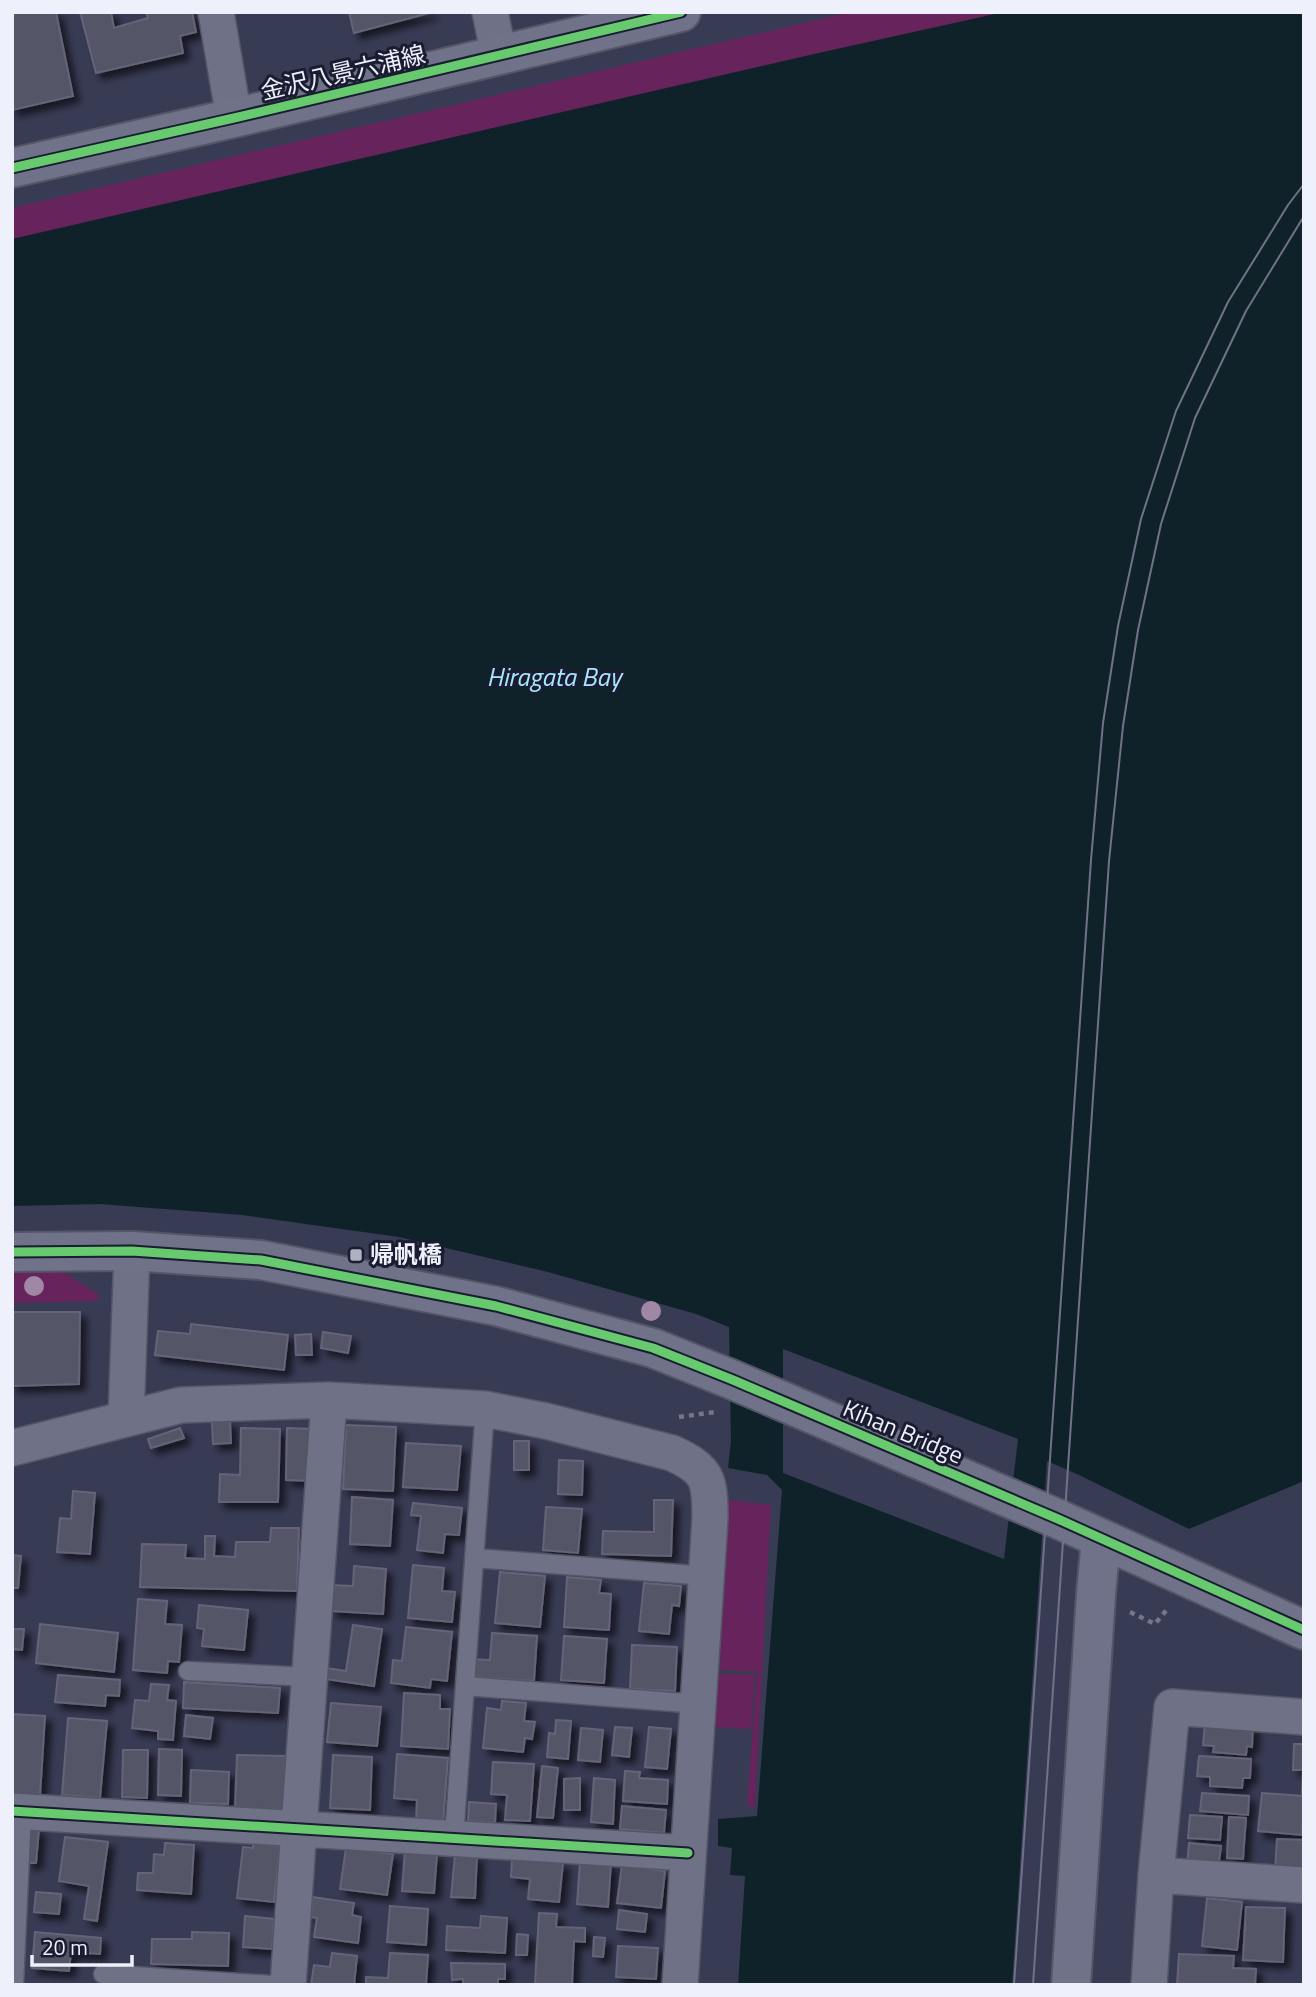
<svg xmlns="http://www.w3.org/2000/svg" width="1316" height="1997" viewBox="0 0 1316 1997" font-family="'Titillium Web','Noto Sans JP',sans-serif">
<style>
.green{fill:#66235c}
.water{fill:#0f222a}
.pier{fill:#383b54}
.building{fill:#555468;stroke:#656479;stroke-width:2;filter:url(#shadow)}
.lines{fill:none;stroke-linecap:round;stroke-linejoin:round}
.lane-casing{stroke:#545667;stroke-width:21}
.street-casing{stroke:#545667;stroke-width:38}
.secondary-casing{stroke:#545667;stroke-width:42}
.path{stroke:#747788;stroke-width:4.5;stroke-dasharray:5 5;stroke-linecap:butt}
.lane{stroke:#6f7286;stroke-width:18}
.street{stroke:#6f7286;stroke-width:35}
.secondary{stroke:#6f7288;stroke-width:38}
.tram{stroke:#707287;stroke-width:2}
.cycleway-casing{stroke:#1a1c31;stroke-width:13}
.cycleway{stroke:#67ca6e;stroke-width:9}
.tree{fill:#a087a5}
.poi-dot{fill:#aeb1c1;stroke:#1a1c31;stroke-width:2.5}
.labels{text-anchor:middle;stroke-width:6;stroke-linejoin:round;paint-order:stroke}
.street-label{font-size:24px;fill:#eef0fc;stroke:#1a1c31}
.poi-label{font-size:24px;font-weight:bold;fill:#eef0fc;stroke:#1a1c31;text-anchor:start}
.water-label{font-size:26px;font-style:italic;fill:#a6e8fa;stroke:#1a1c31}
</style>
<defs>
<filter id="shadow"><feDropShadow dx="6" dy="6" stdDeviation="3.5" flood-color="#0009"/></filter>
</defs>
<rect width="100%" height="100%" fill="#383b54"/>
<path class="green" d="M851,12H1034L12,249V208Z
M59,1269L98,1294V1301L12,1303V1271Z
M723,1499L771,1505L755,1807L747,1806L757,1672L720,1670Z
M719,1674L755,1675L751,1729L714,1727Z"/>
<path class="water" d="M1004,12H1304V1481L1189,1529L1079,1475L1047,1461L1012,1985H738L745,1876L730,1875L732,1848L718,1846V1819L757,1816L782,1490L767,1475L728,1468L731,1441L729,1327L696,1314L548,1272L399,1237L242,1215L100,1204L12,1206V239L814,54Z"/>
<path class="pier" d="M783,1349L1018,1439L1004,1559L783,1473Z"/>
<path class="building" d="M12,12H56L73,96L12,110Z
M80,12H111L114,28L148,18L146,12H192L196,32L180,36L183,53L96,73Z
M349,12H433L354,33Z
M12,1312H80L79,1384L12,1386Z
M191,1324L288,1335L284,1370L155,1355L158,1331L190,1334Z
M323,1332L351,1336L348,1353L321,1348Z
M311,1334L312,1355H296L295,1335Z
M230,1421L231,1443L213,1444L212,1422Z
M346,1425L396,1427L393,1491L343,1489Z
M180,1428L184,1438L151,1448L148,1439Z
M241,1428L280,1429L278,1502H219L220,1474L240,1475Z
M287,1428L314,1429L313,1481L286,1480Z
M514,1441H529V1470H514Z
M406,1443L461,1446L457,1490L403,1487Z
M559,1460L583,1461L582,1495L558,1494Z
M73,1491L95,1493L90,1554L57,1552L60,1518L71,1519Z
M352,1497L393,1500L390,1546L350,1544Z
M654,1500H673L671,1556L602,1554L603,1531L654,1532Z
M413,1503L462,1508L459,1535L445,1534L443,1553L417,1550L421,1516L411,1515Z
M546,1507L582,1509L578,1553L543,1550Z
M271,1528H299L297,1591L140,1587L142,1544L186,1545L185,1558L205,1559V1536H215L214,1556L235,1557L236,1542H270Z
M12,1555L21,1556L18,1588H12Z
M413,1565L444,1568L442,1591L455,1592L452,1622L408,1618Z
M354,1566L386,1569L383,1614L331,1611L332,1585L353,1586Z
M500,1572L545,1576L540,1627L495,1623Z
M567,1577L601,1580L599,1593L611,1594L609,1630L564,1627Z
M644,1583L681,1586L679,1606L672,1605L669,1634L639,1631Z
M138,1599L167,1601L165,1624L182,1625L179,1662L168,1661L167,1673L133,1670Z
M199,1605L248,1610L244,1650L202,1646L204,1629L197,1628Z
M40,1624L118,1633L114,1672L36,1663Z
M353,1625L382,1629L374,1686L325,1679L326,1668L346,1671Z
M406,1627L452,1632L447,1681L431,1679L430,1688L391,1683L393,1660L402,1661Z
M12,1629H24L22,1650L12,1649Z
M492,1633L537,1636L534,1681L470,1677L471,1659L490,1660Z
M564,1636L607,1639L604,1683L561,1680Z
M632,1645L677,1647L675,1691L630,1689Z
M58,1675L120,1680L119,1696L106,1695L105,1706L55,1702Z
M184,1682L280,1688L278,1713L183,1708Z
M151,1684L169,1685L167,1700L176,1701L173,1740L158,1739V1731L132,1728L135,1700L149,1701Z
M404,1693L440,1695V1709H450L448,1749L401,1746Z
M502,1701L526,1703L524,1721L535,1722L532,1739L525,1738L523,1752L483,1748L487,1708L501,1710Z
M331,1703L381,1707L377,1746L327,1742Z
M12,1714L45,1716L40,1796L12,1795Z
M186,1715L213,1718L210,1739L184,1736Z
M68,1718L107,1721L100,1798L62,1795Z
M556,1720L571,1721L568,1759L547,1757L549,1733L555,1734Z
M1205,1723L1253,1726L1252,1747L1247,1746L1246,1755L1213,1752L1214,1746L1203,1745Z
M615,1727L632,1728L629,1757L612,1755Z
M649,1727L671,1729L667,1769L645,1767Z
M581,1728L603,1730L600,1762L578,1760Z
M1294,1744H1304V1793H1302L1303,1770H1293Z
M159,1749L182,1750L181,1796L158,1795Z
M123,1750H148L147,1798L122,1797Z
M397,1754L448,1758L443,1824L416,1822L417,1800L394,1798Z
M237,1755L288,1756L287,1810L235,1809Z
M333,1755L372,1757L370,1810L330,1808Z
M1199,1756L1251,1759L1250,1778H1243L1242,1788L1210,1786V1777L1197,1776Z
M493,1762L534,1764L530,1821L505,1820L507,1795L491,1794Z
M542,1766L558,1768L553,1818L537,1817Z
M191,1770L229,1772L228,1804L190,1803Z
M625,1771L640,1772L639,1778L668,1780L667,1804L623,1801Z
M580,1778V1810H564V1779Z
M594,1778L615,1780L613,1824L591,1822Z
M1202,1793L1249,1796L1248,1815L1200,1811Z
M1262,1793L1304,1796L1302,1835L1258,1831Z
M469,1802L496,1804L495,1823L468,1821Z
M622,1806L666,1810L664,1833L620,1829Z
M1190,1815L1222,1817L1220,1840L1188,1838Z
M1229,1817L1246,1818L1243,1859L1227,1858Z
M29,1828L39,1829L36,1863H27Z
M65,1837L108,1842L97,1921L84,1919L89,1886L59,1881Z
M1277,1839L1304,1840V1873L1275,1871Z
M165,1843L194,1845L191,1894L137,1890L138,1873H153L154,1854L164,1855Z
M253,1843L280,1846L274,1902L237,1898L243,1847L253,1848Z
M1189,1843L1221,1846L1218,1870L1187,1866Z
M346,1848L393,1854L387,1895L340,1889Z
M405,1851L437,1854L434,1893L402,1891Z
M455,1855L477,1856L475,1898L451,1897Z
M512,1858L563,1863L559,1902L528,1899L530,1879L511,1877Z
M580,1861L611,1863L608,1907L577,1904Z
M622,1865L665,1871L661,1908L617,1903Z
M36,1892L61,1894L59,1914L34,1912Z
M313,1897L354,1903L352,1915L361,1917L358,1943L314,1937L317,1918L310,1917Z
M1207,1898L1242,1902L1237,1950L1202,1946Z
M390,1906L428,1909L426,1945L387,1942Z
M1246,1907L1285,1908L1283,1962L1243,1960Z
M619,1910L647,1914L645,1932L617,1929Z
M539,1913L557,1914L556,1927L585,1928V1942L574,1941L572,1985H535Z
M245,1916L274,1919L272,1949L243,1947Z
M481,1916L507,1918L505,1953L446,1950L447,1926L480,1928Z
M35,1932L101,1938L100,1954L71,1952L69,1971L32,1968Z
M192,1932L229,1933L228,1966L151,1964L152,1939H192Z
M517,1934L528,1935L527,1955H516Z
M594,1937L605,1938L603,1957L593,1956Z
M618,1946L658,1948L656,1979L616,1977Z
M332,1953L357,1956L354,1985H311L314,1965L330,1967Z
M390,1953L428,1955L426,1985H366V1977L388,1978Z
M1179,1954L1234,1956L1233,1968L1256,1969L1255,1985H1177Z
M451,1963L505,1964V1979H498V1985H463V1979L452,1980Z"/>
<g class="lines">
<defs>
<path id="lane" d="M474,1558L706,1576
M188,1671L310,1677
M465,1686L698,1704
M454,1837L485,1409
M103,1974L273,1985
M14,1985L22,1812"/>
<path id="street" d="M216,12L234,118
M490,12L499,55
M126,1418L132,1251
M12,1448L181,1405L329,1400L485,1409L546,1421L672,1453C709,1470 710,1480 710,1519L680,1985
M12,1811L688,1853
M1156,1875L1304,1885
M288,1985L329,1400
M1149,1985L1156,1875L1172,1707L1304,1717"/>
<path id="secondary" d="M12,168L234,118L681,12
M12,1252L132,1251L261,1260L496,1306L653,1348L733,1380L1058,1519L1304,1630
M1071,1985L1096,1594L1101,1539"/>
</defs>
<use href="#lane" class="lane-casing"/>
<use href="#street" class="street-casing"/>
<use href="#secondary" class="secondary-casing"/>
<path class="path" d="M679,1417L715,1412
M1130,1612L1155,1624L1169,1607"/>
<use href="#lane" class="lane"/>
<use href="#street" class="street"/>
<use href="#secondary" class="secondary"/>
<path class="tram" d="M1014,1985L1091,860L1103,723L1118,626L1141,519L1176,411L1228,302L1288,205L1304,184
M1033,1985L1109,861L1123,726L1138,630L1161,524L1195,418L1246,311L1304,216"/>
<defs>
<path id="cycleway" d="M12,168L234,118L681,12
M12,1252L132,1251L261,1260L496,1306L653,1348L733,1380L1058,1519L1304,1630
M12,1811L688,1853"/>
</defs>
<use href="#cycleway" class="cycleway-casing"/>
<use href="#cycleway" class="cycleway"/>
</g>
<g class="tree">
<circle cx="34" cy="1286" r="10"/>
<circle cx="651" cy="1311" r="10"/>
</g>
<rect class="poi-dot" x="349" y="1248" width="14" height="14" rx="3.5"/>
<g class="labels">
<g class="street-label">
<text transform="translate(343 73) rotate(-13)" y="8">金沢八景六浦線</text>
<text transform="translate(903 1432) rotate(23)" y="8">Kihan Bridge</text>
</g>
<g class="poi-label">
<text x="370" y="1263">帰帆橋</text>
</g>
<g class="water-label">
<text x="554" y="686">Hiragata Bay</text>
</g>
</g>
<rect width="1316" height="1997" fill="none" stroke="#eef0fc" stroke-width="28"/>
<path d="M32 1955v10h100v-10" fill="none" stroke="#eef0fc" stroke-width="3.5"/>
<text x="42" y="1955" font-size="21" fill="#eef0fc" stroke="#1a1c31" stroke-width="5" paint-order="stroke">20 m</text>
</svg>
